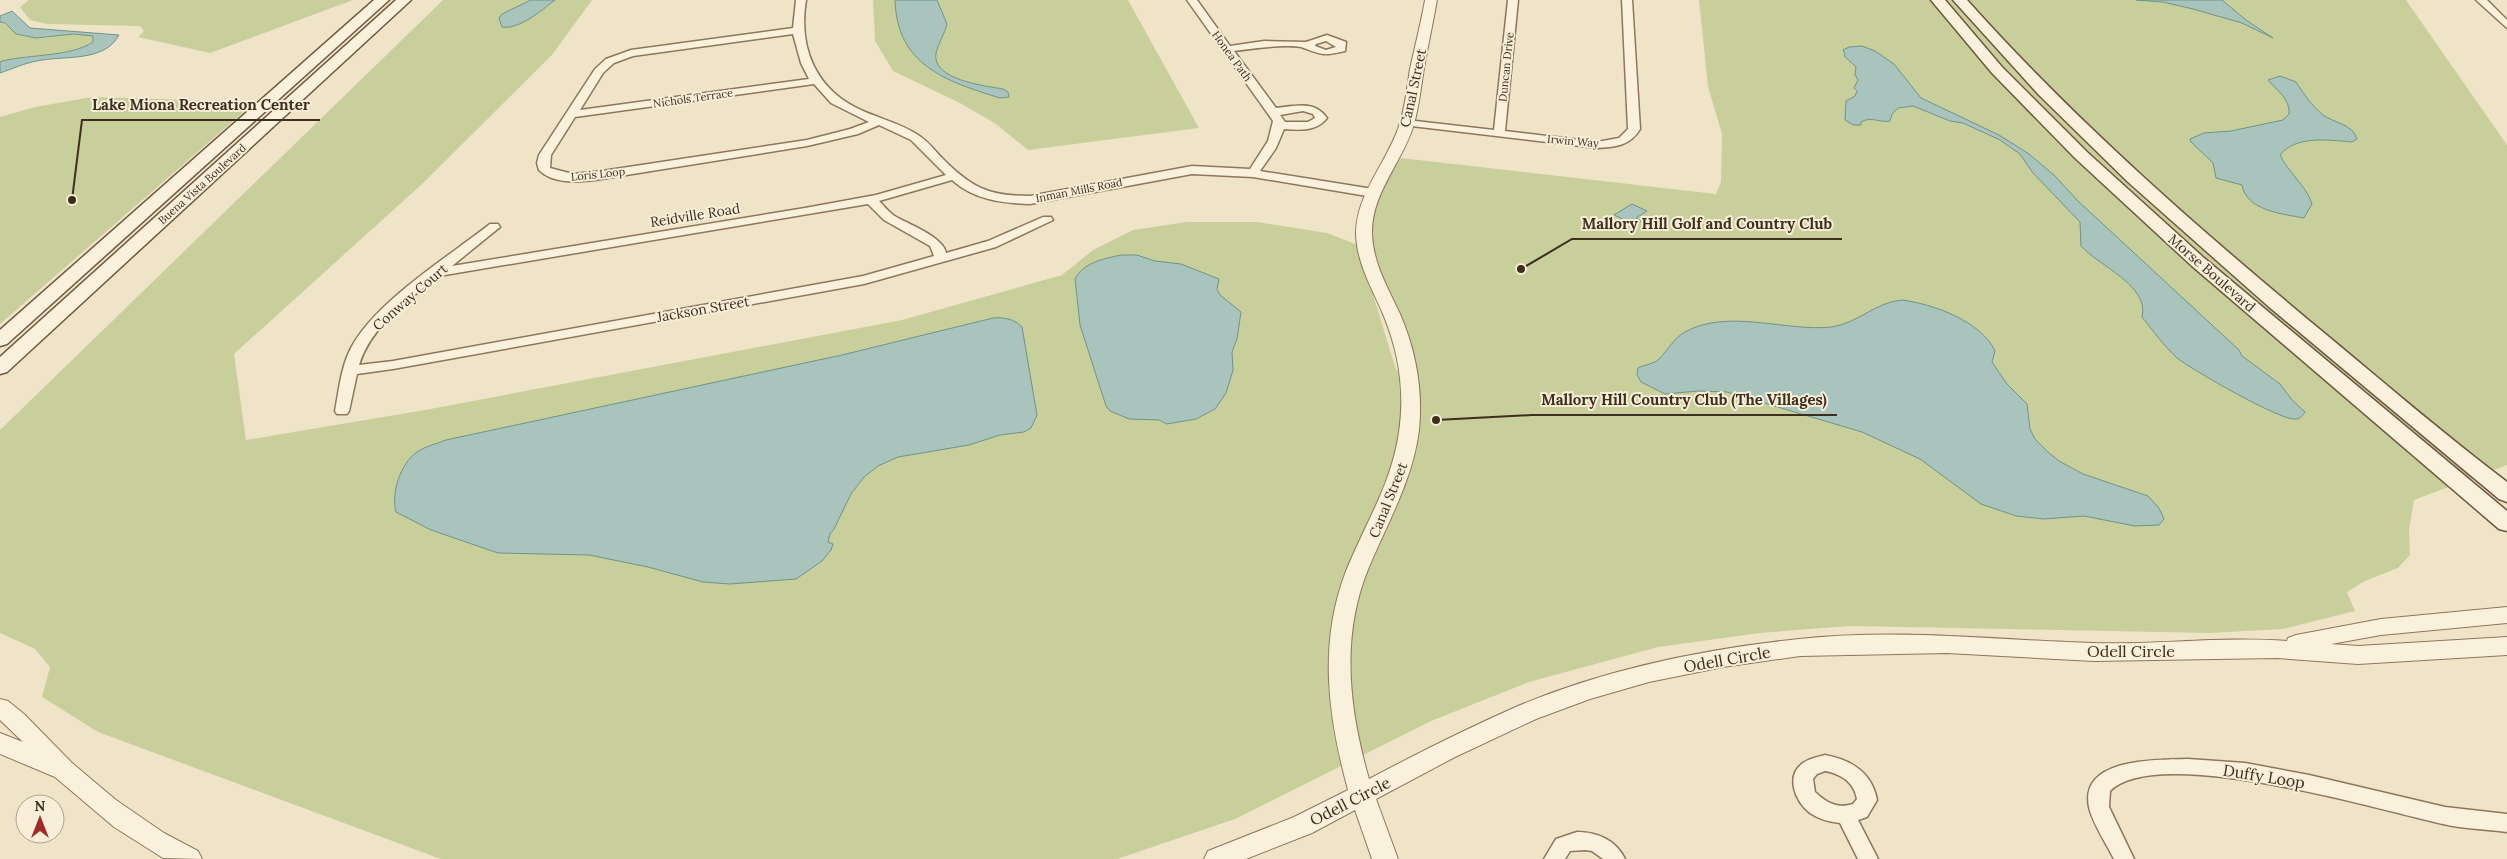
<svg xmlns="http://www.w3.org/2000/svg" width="2507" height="859" viewBox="0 0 2507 859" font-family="Lora,serif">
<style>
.green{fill:#c9cf9b}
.water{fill:#a9c4bc;stroke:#6f938a}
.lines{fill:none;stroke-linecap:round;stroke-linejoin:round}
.minor-casing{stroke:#8d765c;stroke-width:3}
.tertiary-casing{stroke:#8d765c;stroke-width:2}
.secondary-casing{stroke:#6f573f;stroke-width:3}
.minor{fill:#faf1dc;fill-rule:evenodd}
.tertiary{fill:#faf1dc;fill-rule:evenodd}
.secondary{fill:#faf1dc;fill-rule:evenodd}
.labels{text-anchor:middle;stroke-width:4;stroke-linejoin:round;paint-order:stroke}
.far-street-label{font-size:11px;fill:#3d2e20;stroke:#f7eed8}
.street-label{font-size:14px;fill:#3d2e20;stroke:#f7eed8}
.near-street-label{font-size:16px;fill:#3d2e20;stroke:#f7eed8}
.leader{fill:none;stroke:#3d2e20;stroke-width:2}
.callout-dot{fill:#3d2e20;stroke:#f7eed8;stroke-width:2}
.callout-label{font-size:15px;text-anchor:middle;font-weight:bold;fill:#3d2e20;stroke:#f7eed8;stroke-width:4;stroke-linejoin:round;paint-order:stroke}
</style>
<rect width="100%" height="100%" fill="#f0e4c8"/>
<path class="green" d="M29,0H353L210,53L138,37L144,31L140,26L47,24L30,20L20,7Z
M443,0H592L552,55L421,185L234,354L246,440L425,410L902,320L1062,275L1093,250L1133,230L1187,222H1257L1327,233L1358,245L1396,370L1416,374C1413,318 1363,273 1372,216C1375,196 1390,175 1401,158L1716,194L1721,182L1722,134L1708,87L1699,0H2406L2507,145V465L2414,500L2409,530L2410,555L2398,568L2365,581L2347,592L2355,611L2283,629L2210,633L1849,626L1760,633L1658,647L1529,682L1431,721L1235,819L1117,859H441L98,732L42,697L50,667L35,649L0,633V430Z
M873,0H1128L1199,128L1028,150L996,124L960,103L893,71L875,41Z
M0,22C7,24 10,29 15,33C20,36 29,37 34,37C54,40 73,30 93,36V42C65,59 30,52 0,62Z
M92,97L255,102L0,324V117L35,107Z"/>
<path class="water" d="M531,0H555C542,10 519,30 502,27L499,18L502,14Z
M895,0H937L947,24C945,34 938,43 936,53C931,80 986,86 1003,89L1008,92L1009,97L1000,98C945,81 897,65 895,0Z
M2136,0H2222L2246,20L2273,38L2242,23L2193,9L2163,2Z
M12,11L30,28L119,35C104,63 64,55 37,61C25,63 12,69 0,73V62L2,61C31,54 70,57 93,42V36L74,34L36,38L16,34L5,23L0,22V16Z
M1862,46L1875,51L1894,64L1921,98L1999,135L2029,154L2055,176L2078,201L2239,350L2242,356L2280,384L2292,400L2305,412C2303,415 2300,419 2296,419C2282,422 2191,369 2177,358C2164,346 2153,331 2142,317C2150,286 2099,266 2081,246L2080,222L2033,173L2020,154L2000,140L1963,123L1950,121L1913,106L1898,108L1892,114L1890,121C1880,123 1871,116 1861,122V125H1853L1845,120L1846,101L1855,96L1857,91L1854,88L1858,80L1855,75L1856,67L1844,56L1845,54L1843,50L1849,47Z
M2280,76L2296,82C2304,94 2311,105 2323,115C2334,123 2353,124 2357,139L2352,142C2329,140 2296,135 2280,155C2288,172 2308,188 2312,204L2304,218C2284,214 2246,211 2242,185L2216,178L2213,163L2191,142L2190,139L2204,133L2231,131L2283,120L2289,114C2290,98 2277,91 2268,80Z
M1632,204L1647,211L1636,218L1642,221L1635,225L1614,215Z
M1121,255H1137L1155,261L1181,264L1219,279L1217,289L1220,295L1241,312L1237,339L1232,352L1233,370L1226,393L1215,409L1196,419L1167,424L1159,420L1129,419L1110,411L1106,406L1080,325L1075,279C1084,262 1103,259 1121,255Z
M1902,300C1933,304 1981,321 1995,351L1992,362L2007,384L2027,404L2030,429L2035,439L2048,452L2059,461L2083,474L2148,496L2159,508L2164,519L2159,525L2135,526L2084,516L2044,519L2016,516L1981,504L1920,459L1862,432L1727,392L1698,391L1665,394L1641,382L1637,375L1638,368C1644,365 1654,364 1659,359C1668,350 1674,338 1685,332C1728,308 1786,332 1832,327C1858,323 1876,302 1902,300Z
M993,318C1005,317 1014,319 1022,327L1037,415L1031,428L1024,432L1000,435L969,445L898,457L878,466L864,477L851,494L834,529L830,534L828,542L833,544L831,550L822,561L796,579L730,584L703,582L648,567L589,555L498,553L431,530L396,512C391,493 400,464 417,452C426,446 436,444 446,440L842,355Z"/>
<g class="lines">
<defs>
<path id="minor" d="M796,0H806C798,48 816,91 863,111C881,119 902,124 918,135C928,141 935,151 943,159C972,188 989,196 1030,196L1192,166L1250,169L1268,141L1273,121L1187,0H1197L1230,46L1264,41L1306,42L1327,35L1346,42L1345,51C1324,56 1322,55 1304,48C1292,43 1248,49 1234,51L1276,108C1294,106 1315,100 1327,118C1316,132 1299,130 1284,129L1276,148L1260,171L1373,189L1379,193L1373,197L1253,177L1192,174L1030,204C1001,203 975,200 952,180L879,201C884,206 888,211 893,215C907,224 943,236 946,253L988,241L1043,217H1051L1053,220L996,247L864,284L393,369L357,374L349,411L347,414H337L335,411C339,390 341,367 351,348C375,302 448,257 490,224H498L500,227L452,266L805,208L876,195L946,175L911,140L879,125L858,134L807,146L595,180C578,182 552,184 539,170L537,163L539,155L595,69L606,59L631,50L793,28ZM793,34L801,63L809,79L580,110L603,73L614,63L633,56ZM1326,41L1336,47L1326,50L1315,46L1316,44ZM814,84L831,103L869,122L850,129L807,140L602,171L573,174L550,168L551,155L575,117ZM1303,111L1313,114L1315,118L1308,122H1285L1280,115ZM868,204L884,220L930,246L934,256L863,276L393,361L359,365C371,326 408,300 439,276Z
M1508,0H1518L1505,131L1597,142L1619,138L1628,129L1622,0H1632L1640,129C1630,146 1615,147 1597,148L1403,125V121L1407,120L1494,130Z
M2476,0H2487L2507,20V28Z
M1825,755C1851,760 1872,772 1877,800L1867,817L1858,820L1878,859H1858L1840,823C1829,822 1819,819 1810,813C1795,801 1785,776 1803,763C1808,759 1818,757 1825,755ZM1825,771C1841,774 1854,782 1857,799L1853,804C1837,809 1827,803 1815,792L1813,779L1817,774Z
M2188,759L2245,763L2309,775L2445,807L2507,814V832C2486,829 2464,829 2443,824C2379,810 2157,743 2110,791L2109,807L2134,859H2114C2107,845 2092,822 2089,807C2079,757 2158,760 2188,759Z
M1577,832C1597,832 1616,840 1625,859H1603L1592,851L1585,850L1570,851L1565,859H1544L1556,839Z"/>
<path id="tertiary" d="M1425,0H1437C1433,23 1428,45 1424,68C1421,87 1419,106 1414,124C1403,162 1371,193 1372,234C1373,263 1388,288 1400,314C1416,351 1423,390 1419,430C1413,479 1388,522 1369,567C1340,636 1349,709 1369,779C1418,753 1468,728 1518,706C1606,669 1704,649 1799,639C1896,628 1995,640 2092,643C2157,645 2222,636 2287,641L2288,638L2296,635L2381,619L2507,607V623L2381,635L2331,644L2358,646L2507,637V655L2358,664L2277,658L2094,661L1947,653L1800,656L1723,667L1649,682L1590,699L1536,719L1455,757L1376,799L1398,859H1372L1355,810L1312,833L1246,859H1204L1208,851L1294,817L1348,790C1328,716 1318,644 1346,571C1365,524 1392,483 1399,432C1405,392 1399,352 1383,314C1372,288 1356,262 1356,232C1357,193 1387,162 1399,126C1405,108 1407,88 1410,69C1415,46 1421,23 1425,0Z
M0,699L8,701L24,714L72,763L116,800L164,833L198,851L202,859L163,858L114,827L55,777L0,754V733L23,742L0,720Z"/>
<path id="secondary" d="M374,0H389L7,344L0,346V330Z
M396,0H411L7,372L0,374V357Z
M1931,0H1945L2002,67L2087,152L2204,258L2507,511V531L2499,529L2192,266L2075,158L1992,73Z
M1953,0H1967C2078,124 2201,231 2329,337C2388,386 2446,436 2507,482V502L2499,499L2268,306L2128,182L2039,95Z"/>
</defs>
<use href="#minor" class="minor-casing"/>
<use href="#tertiary" class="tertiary-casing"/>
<use href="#secondary" class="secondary-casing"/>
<use href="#minor" class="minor"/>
<use href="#tertiary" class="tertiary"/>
<use href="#secondary" class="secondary"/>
</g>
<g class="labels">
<g class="far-street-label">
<text transform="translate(1232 56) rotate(54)" y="4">Honea Path</text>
<text transform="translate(1506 67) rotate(-84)" y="4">Duncan Drive</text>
<text transform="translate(693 98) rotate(-8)" y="4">Nichols Terrace</text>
<text transform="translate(1573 141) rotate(5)" y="4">Irwin Way</text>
<text transform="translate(598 174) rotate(-6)" y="4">Loris Loop</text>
<text transform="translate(202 184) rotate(-42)" y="4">Buena Vista Boulevard</text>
<text transform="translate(1079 190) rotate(-11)" y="4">Inman Mills Road</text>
</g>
<g class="street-label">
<text transform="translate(1413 88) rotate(-78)" y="5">Canal Street</text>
<text transform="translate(695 215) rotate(-9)" y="5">Reidville Road</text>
<text transform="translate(2212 273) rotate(41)" y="5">Morse Boulevard</text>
<text transform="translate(410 297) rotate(-41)" y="5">Conway Court</text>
<text transform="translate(703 309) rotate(-10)" y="5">Jackson Street</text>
<text transform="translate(1388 500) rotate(-68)" y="5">Canal Street</text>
</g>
<g class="near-street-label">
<text x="2131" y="657">Odell Circle</text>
<text transform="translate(1727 659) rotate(-10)" y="6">Odell Circle</text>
<text transform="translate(2264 776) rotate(9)" y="6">Duffy Loop</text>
<text transform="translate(1350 801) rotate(-27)" y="6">Odell Circle</text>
</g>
</g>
<path class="leader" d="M72 200L82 120H320M1521 269L1572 239H1842M1436 420L1532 415H1837"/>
<g class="callout-dot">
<circle cx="72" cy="200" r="5"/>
<circle cx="1521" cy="269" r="5"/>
<circle cx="1436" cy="420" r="5"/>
</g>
<g class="callout-label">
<text x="201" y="110">Lake Miona Recreation Center</text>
<text x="1707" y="229">Mallory Hill Golf and Country Club</text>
<text x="1684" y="405">Mallory Hill Country Club (The Villages)</text>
</g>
<g transform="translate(40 819)"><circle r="24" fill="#f7eed8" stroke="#ada18e"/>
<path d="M0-4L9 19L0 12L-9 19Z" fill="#9e2a2b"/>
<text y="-8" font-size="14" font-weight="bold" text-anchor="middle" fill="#3d2e20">N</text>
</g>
</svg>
